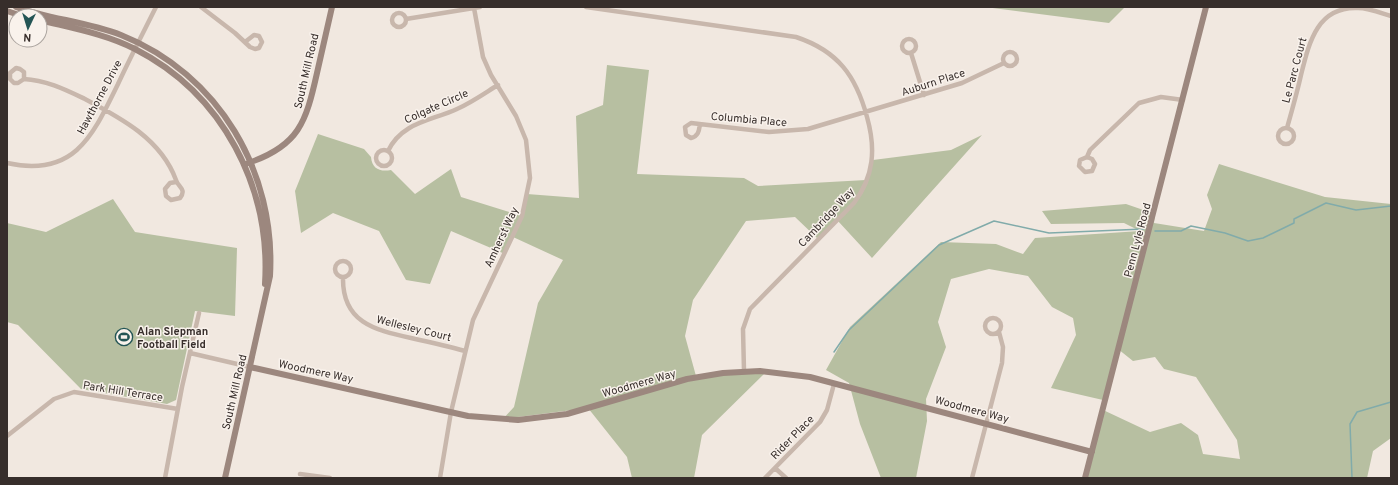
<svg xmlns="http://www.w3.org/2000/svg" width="1398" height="485" viewBox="0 0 1398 485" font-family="Overpass,sans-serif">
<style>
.green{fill:#b7bfa1}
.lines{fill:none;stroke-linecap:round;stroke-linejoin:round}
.stream{stroke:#81abaa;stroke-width:1.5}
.street{stroke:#c8b7ac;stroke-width:4.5}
.secondary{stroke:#9c877e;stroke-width:6}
.labels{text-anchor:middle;stroke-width:3;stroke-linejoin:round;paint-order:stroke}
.street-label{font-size:11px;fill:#372e2b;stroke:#f9f2ec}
.poi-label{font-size:11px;font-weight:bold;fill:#372e2b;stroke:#f9f2ec;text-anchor:start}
</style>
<rect width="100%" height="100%" fill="#f1e8e0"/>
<path class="green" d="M985,7H1125L1109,23Z
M607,65L649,70L637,174L744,178L758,186L866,180L873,160L951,150L982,135L872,258L838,221L817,238L795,217L746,221L693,300L685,336L696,376L766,372L702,435L694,478H632L627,457L588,408L503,419L514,407L538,303L563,260L513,237L505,254L451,231L430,284L406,280L379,231L333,213L301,233L295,191L318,134L364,149L371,157C372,169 380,172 391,170L415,194L451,169L461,197L522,216L527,194L579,198L576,116L603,105Z
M1219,164L1325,197L1391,204V438L1373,451L1367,478H1086L1101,409L1150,432L1181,423L1198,435L1203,454L1240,459L1237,440L1196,377L1164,369L1155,357L1133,361L1118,349L1103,400L1051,388L1076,335L1073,318L1052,307L1028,276L989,269L951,279L938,322L946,347L926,399L927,421L916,478H881L860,424L849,383L826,370L850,327L941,242L996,244L1023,254L1035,238L1140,231L1124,223L1051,224L1042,211L1126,204L1155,214L1154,223L1204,231L1212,209L1207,195Z
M113,199L135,232L237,248L235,316L195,311L176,400L167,404L81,389L18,325L7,322V223L46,232Z"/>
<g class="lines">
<path class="stream" d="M1155,231H1181L1191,226L1225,233L1248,241L1263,238L1294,223V219L1326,203L1356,210L1391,206
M834,352L849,330L939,245L994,221L1049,233L1144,229
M1352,478L1350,424L1357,412L1391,402"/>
<path class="street" d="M201,7L235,33L250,47L255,49L259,48L262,42L259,36L254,35L245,42
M586,7L796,37C838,51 856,76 867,117C876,149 874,176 854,203L750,309L743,329L744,371
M392 20a7 7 0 1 1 14 0a7 7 0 1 1-14 0Z
M406,19L480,7
M902 46a7 7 0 1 1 14 0a7 7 0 1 1-14 0Z
M1003 59a7 7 0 1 1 14 0a7 7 0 1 1-14 0Z
M911,53L924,95
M24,79V72L20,69L16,68L10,73V79L14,83H18L24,79C46,80 66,90 85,99C121,118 161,139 176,180C178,187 187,189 180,198L171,200L166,196L165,189L170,183L176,182
M700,124C699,130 699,136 691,138L686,135L685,127L691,123L769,132L808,129L962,83L1004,63
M1287,128C1292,110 1297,93 1301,75C1309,43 1317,6 1358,8C1369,8 1381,13 1391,16
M1278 136a8 8 0 1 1 16 0a8 8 0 1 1-16 0Z
M376 158a8 8 0 1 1 16 0a8 8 0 1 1-16 0Z
M388,151C402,122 431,121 457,109C471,103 485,93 498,85
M1087,157L1092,159L1095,164L1092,171L1085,172L1079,166L1080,160L1087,157L1090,150L1139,103L1161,97L1183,100
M7,163C75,178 93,135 118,84C130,58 143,33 156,7
M335 269a8 8 0 1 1 16 0a8 8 0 1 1-16 0Z
M343,277C342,322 374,330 411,338C429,342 447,346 465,351
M985 326a8 8 0 1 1 16 0a8 8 0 1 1-16 0Z
M190,353L250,367
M7,436L54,399L74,392L178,409
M775,468L786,478
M300,474L330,478
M165,478L182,387L199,313
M440,478L451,412L473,320L522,216L530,178L526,140L516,116L491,75L483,57L474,8
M765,478L820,422L827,410L834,384
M972,478L1002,363L1003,347L999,332"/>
<path class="secondary" d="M16,7C50,19 87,22 121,35C219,74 276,172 270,276L225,478
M7,11L22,16
M40,20C72,28 106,34 135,49C223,94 271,187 265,284
M248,163C299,146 306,122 317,73C322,51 327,29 332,7
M250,367L468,416L518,420L567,414L687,379L723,373L760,371L810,377L1092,452
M1085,478L1206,7"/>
</g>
<defs>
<symbol id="stadium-ring" viewBox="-11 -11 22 22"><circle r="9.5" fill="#f9f2ec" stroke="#245555" stroke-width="1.5"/><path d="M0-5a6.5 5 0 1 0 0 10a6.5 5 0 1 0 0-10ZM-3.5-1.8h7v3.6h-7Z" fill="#245555"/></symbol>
</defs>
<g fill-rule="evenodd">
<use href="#stadium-ring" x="114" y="327" width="20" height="20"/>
</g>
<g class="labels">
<g class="street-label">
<text transform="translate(1294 70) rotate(-75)" y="4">Le Parc Court</text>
<text transform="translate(306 71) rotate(-77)" y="4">South Mill Road</text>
<text transform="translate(933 82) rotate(-18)" y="4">Auburn Place</text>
<text transform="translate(99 97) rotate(-62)" y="4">Hawthorne Drive</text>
<text transform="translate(436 106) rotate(-24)" y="4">Colgate Circle</text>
<text transform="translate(749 119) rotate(5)" y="4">Columbia Place</text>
<text transform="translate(826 217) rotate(-47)" y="4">Cambridge Way</text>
<text transform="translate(501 237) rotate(-65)" y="4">Amherst Way</text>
<text transform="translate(1137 240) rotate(-75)" y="4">Penn Lyle Road</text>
<text transform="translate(414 328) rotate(14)" y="4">Wellesley Court</text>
<text transform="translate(316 371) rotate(12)" y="4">Woodmere Way</text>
<text transform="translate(639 383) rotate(-16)" y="4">Woodmere Way</text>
<text transform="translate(123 391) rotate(9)" y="4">Park Hill Terrace</text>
<text transform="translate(234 392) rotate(-77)" y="4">South Mill Road</text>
<text transform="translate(972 409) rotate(15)" y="4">Woodmere Way</text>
<text transform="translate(792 437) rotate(-46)" y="4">Rider Place</text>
</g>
<g class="poi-label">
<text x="137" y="335">Alan Slepman<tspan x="137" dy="13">Football Field</tspan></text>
</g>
</g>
<rect width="1398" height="485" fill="none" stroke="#372e2b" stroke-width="16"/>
<g transform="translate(28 28) rotate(184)"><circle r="19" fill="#f9f2ec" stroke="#aba49f"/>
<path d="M0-3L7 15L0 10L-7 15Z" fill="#245555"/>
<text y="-6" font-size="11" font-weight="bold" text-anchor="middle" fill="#372e2b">N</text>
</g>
</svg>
